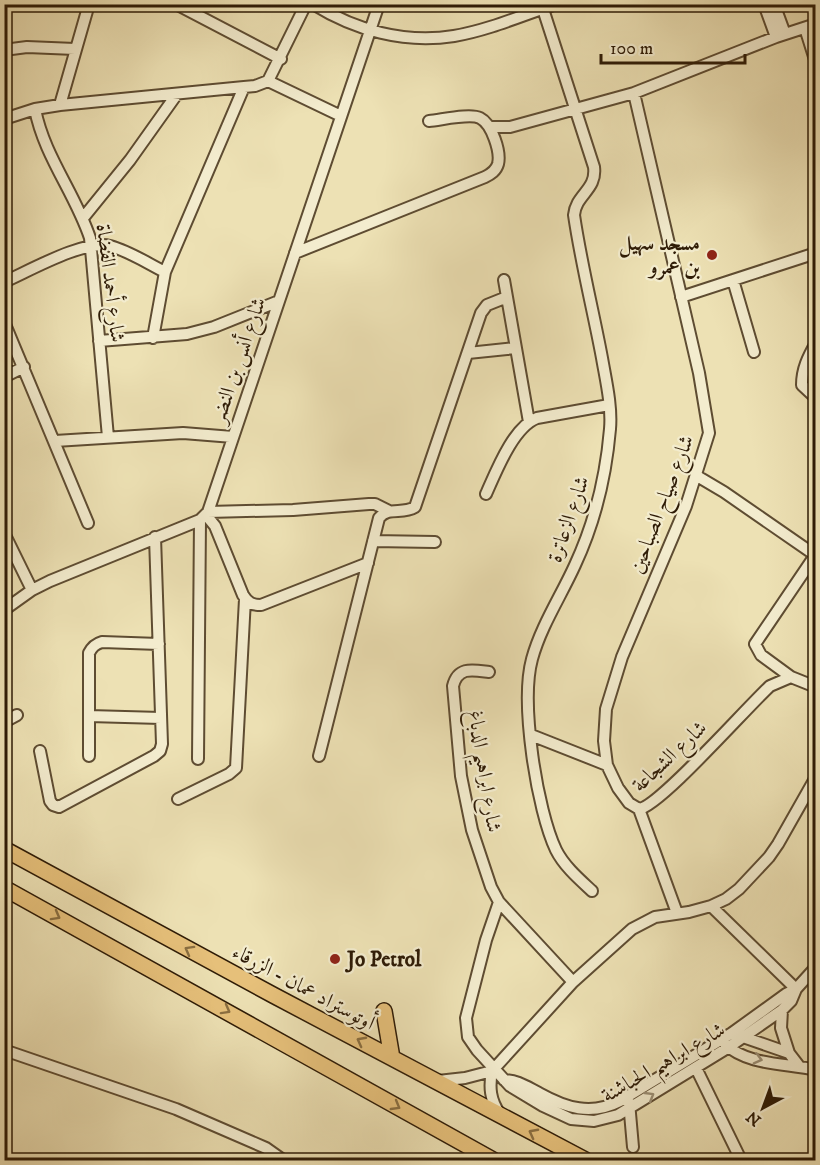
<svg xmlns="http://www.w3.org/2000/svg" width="820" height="1165" viewBox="0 0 820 1165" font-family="'IM FELL DW Pica',Amiri,serif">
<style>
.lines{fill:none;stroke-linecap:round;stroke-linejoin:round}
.minor-casing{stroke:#5e4c32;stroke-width:14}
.highway-casing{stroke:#2e1b06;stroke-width:18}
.minor{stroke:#f3ecce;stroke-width:10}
.highway{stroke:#e6c07a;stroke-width:15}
.oneway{stroke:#8a6e40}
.oneway2{stroke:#9a8e74}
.poi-dot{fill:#8f2418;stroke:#f3ecce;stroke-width:2}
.labels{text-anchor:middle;stroke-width:4.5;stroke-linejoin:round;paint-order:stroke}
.poi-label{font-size:21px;font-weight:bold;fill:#2e1b06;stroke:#f3ecce;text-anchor:end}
.street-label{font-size:21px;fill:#2e1b06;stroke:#f3ecce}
</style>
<rect width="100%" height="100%" fill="#ede1b4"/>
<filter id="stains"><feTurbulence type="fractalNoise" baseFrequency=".00333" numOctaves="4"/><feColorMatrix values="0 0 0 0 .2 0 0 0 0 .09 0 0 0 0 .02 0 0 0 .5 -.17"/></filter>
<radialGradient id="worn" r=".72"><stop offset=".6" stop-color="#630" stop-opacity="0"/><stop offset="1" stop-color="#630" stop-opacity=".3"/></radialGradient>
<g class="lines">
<defs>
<path id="minor" d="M176,4L281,59
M313,4C355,30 404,44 454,36C489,30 523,15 556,4
M764,4L776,37
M774,4L785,34
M543,9L594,167C597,190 576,194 574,215C581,263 593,310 602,358C606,381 612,406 610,429C606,476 595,522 575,565C561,596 541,626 532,659C520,703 537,810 556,850C564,866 579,879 592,891
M805,28L816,63
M4,50L27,47L75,49
M268,81L306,4
M634,93L699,373L709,433L686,506L622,657L606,709L604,741L607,765L618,788L629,803L639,809
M60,105L89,4
M35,109C44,156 75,193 90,238L108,437
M4,119L35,109L60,105L244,87L255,86L268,81L341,116
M490,127H510L634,93L776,37L816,24
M83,218L130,160L177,94
M295,253L485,177C491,174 496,171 498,164C501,152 492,124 480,118C470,113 441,120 429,121
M504,280L529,422
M733,280L754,352
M4,282C29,271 85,239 110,246C129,251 147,263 165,272
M681,297L816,253
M4,322L88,523
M153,338L165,272L244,87
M99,341L187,334L214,327L279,301
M816,343C808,357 802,369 802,385L816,398
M468,353L516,348
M4,377L24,367
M55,441L183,433L233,437
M697,476L724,492L815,555
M486,494C496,472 513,427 537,418L609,405
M208,512L293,510L369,504H375L389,511
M206,515L215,526L243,595C248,603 252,605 261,605L368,563
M4,533L32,590
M373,541L435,542
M4,610L32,590L50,581L200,520L208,512L379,4
M489,672C473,670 458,666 453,686L461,776L472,830L491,887L499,902L573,982
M791,677L761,655L755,644L816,554
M89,716L161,718
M4,722L17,715
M531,735L607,765
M40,751L50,801L53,805L59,807L154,756L160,751L162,744L155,537
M89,756V653C92,647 95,644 102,642L159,644
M319,756L379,518C389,506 402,515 415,507L481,313L487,305L507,297
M198,759L200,520
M178,799L229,774L236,768L245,599
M639,809C659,807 747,707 770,686L791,677L816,687
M639,809L677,913
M499,902L486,940L466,1018L468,1037L477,1050L510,1086L543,1106L571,1119L594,1121L618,1115L729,1047L782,1010L791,1001L796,989L816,967
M711,906L796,989
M782,1010L781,1028L789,1053
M740,1036L789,1053L799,1066
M725,1044C748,1066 787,1063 816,1070
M4,1050L176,1109L266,1148L283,1160
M696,1068L741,1160
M504,1080C517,1080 527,1087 539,1093C566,1108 591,1116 620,1101L732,1033L786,994L796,989
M438,1081L465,1078L492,1071
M629,1102L633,1147
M500,1114C490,1100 489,1087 492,1071L573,982L632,929L655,917L689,912L711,906L726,899L739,889L769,857L778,844L816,777"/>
<path id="highway" d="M4,849L273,995L585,1160
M4,888L493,1160
M384,1011L392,1058"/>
</defs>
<use href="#minor" class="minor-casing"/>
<use href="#highway" class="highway-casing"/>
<use href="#minor" class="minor"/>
<use href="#highway" class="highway"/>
</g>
<defs><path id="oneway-chevron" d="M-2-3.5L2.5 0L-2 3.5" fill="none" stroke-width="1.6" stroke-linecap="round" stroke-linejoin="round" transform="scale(1.5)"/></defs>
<g class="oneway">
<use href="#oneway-chevron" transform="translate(56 916) rotate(29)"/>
<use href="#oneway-chevron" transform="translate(189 950) rotate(-151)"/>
<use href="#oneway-chevron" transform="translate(226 1010) rotate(29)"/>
<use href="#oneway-chevron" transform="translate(361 1041) rotate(-152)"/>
<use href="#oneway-chevron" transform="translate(396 1106) rotate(30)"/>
<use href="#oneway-chevron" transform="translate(533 1133) rotate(-152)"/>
</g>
<g class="oneway2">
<use href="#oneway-chevron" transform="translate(758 1059) rotate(15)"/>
<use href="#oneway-chevron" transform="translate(650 1096) rotate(-31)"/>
</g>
<g class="poi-dot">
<circle cx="712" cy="255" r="6"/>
<circle cx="335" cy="959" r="6"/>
</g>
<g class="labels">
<g class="poi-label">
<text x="700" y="250">مسجد سهيل<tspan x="700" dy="24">بن عمرو</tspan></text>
<text x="347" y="966" text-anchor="start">Jo Petrol</text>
</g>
<g class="street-label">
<text transform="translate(111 283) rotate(83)" y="7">شارع أحمد القضاة</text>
<text transform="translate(238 360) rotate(-71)" y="7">شارع أنس بن النضر</text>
<text transform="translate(661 504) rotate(-69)" y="7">شارع صياح الصباحين</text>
<text transform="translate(568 519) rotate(-71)" y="7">شارع الزعاترة</text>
<text transform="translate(669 756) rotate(-43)" y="7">شارع الشجاعة</text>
<text transform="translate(485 771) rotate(81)" y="7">شارع ابراهيم الدباغ</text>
<text transform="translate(304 987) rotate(28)" y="7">أوتوستراد عمان - الزرقاء</text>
<text transform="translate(663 1062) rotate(-30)" y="7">شارع ابراهيم الحباشنة</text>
</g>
</g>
<rect width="820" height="1165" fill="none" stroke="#ede1b4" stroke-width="24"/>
<rect x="6" y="6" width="808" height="1153" fill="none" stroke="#2e1b06" stroke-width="3"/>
<rect x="12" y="12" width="796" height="1141" fill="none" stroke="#2e1b06" stroke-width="1.5"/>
<g transform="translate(763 1108) rotate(221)" stroke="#f3ecce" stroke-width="4.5" paint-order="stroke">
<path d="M0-4.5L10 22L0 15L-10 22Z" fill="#2e1b06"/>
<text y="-9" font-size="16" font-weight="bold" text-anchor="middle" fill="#2e1b06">N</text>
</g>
<path d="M601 54v9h144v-9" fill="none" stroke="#2e1b06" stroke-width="3"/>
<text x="610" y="54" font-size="18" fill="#2e1b06" stroke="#f3ecce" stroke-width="4.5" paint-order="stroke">100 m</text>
<rect width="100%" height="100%" filter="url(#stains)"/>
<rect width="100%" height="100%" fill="url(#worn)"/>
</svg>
